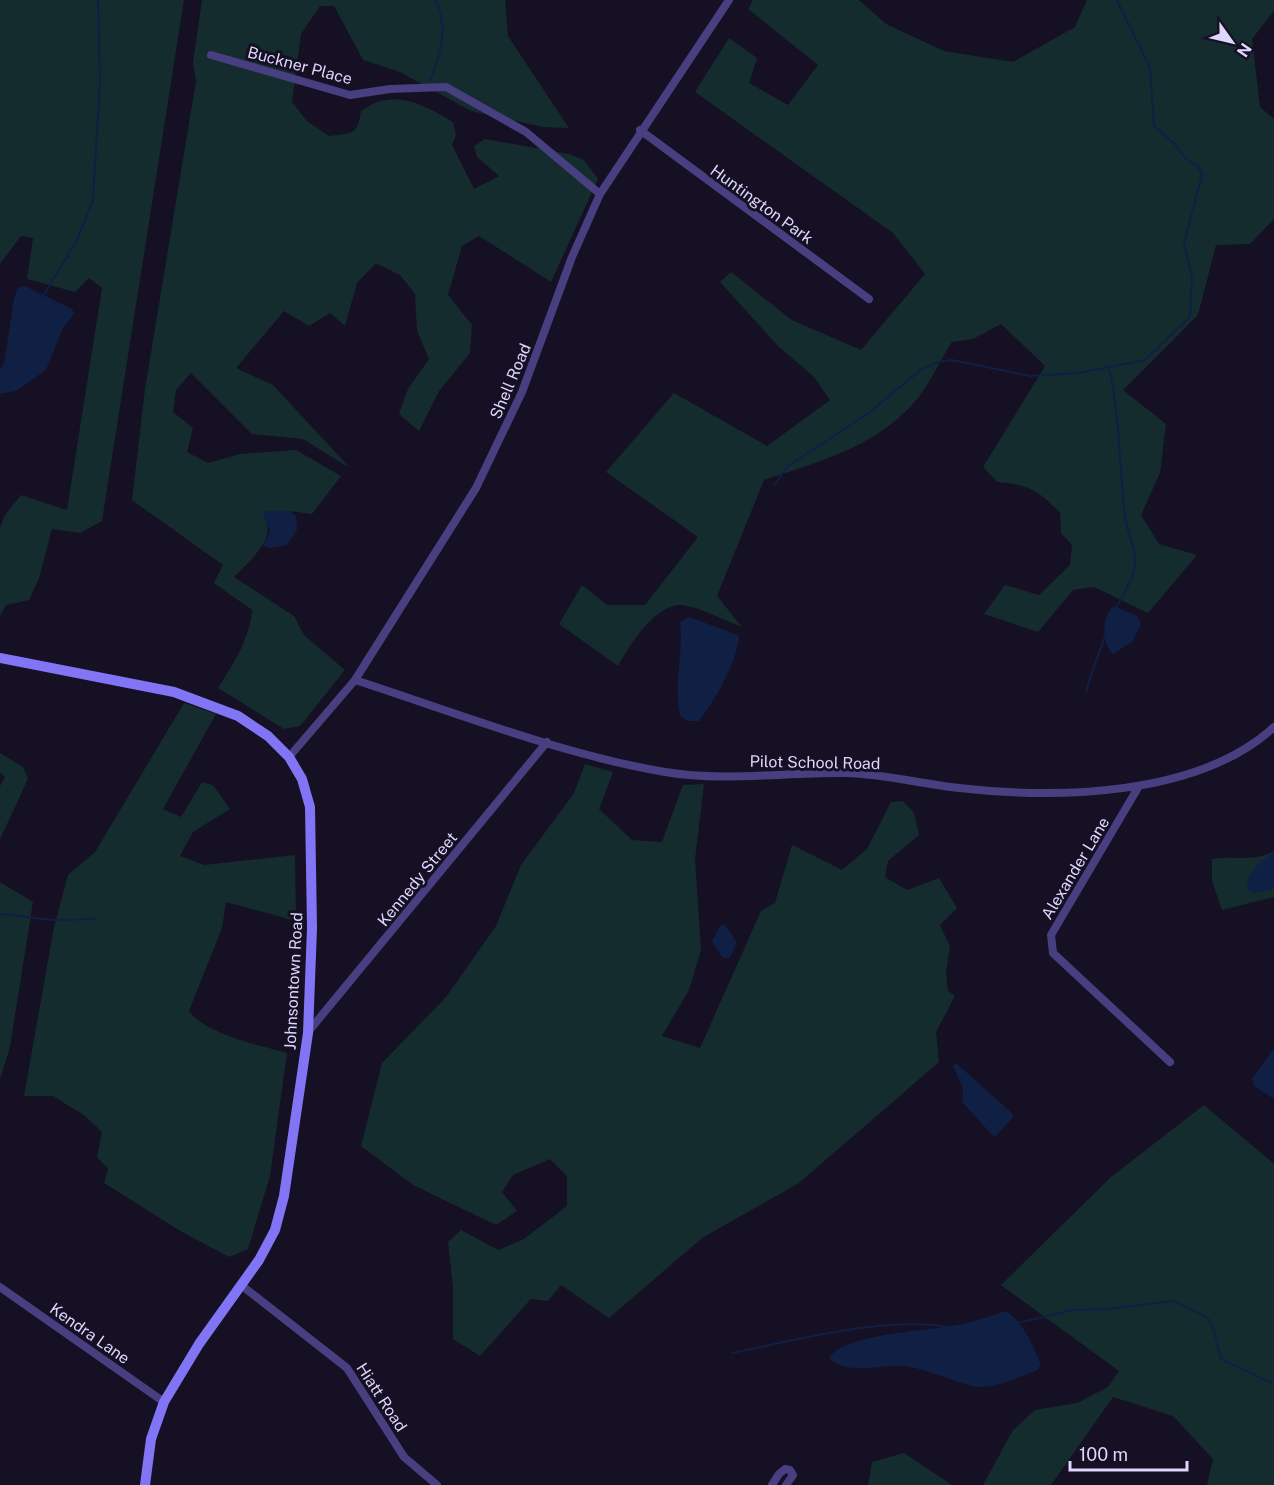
<svg xmlns="http://www.w3.org/2000/svg" width="1274" height="1485" viewBox="0 0 1274 1485" font-family="'Public Sans',sans-serif">
<style>
.green{fill:#142c2e}
.water{fill:#101f44}
.lines{fill:none;stroke-linecap:round;stroke-linejoin:round}
.stream{stroke:#101f44;stroke-width:2}
.street{stroke:#473f80;stroke-width:8}
.secondary{stroke:#8275f5;stroke-width:10}
.labels{text-anchor:middle;stroke-width:6;stroke-linejoin:round;paint-order:stroke}
.street-label{font-size:16px;fill:#ded6fc;stroke:#151024}
</style>
<rect width="100%" height="100%" fill="#151024"/>
<path class="green" d="M0,0H184L102,521L80,533L52,529L39,578L29,600L6,605L0,616V527L5,515L21,495L67,510L102,288L89,278L75,292L27,279L33,238L21,236L0,264Z
M202,0H505L508,36L569,128L543,127L471,111L400,72L363,60L334,6H320L301,34L292,102L307,121L329,136C353,133 357,136 361,111C393,87 423,104 453,122L456,135L452,145L474,189L499,176L477,157L474,146L485,139L569,154L584,160L598,179L551,282L479,236L462,246L448,295L472,325L470,353L439,391L419,431L399,414L408,389L429,359L417,331L415,294L400,275L376,263L357,283L345,326L330,313L309,326L284,311L236,368L273,385L350,468L303,439L252,434L191,373L176,390L173,412L193,428L187,452L208,463L240,454L296,450L341,476L312,514L290,511L264,515C278,539 250,560 234,577L294,616L304,635L345,670L300,726L284,729L218,688C233,664 250,639 252,610L214,583L223,565L132,500L145,389L196,81L193,62Z
M753,0H859L886,24L944,51L1013,62L1075,27L1087,0H1274V11L1252,39L1260,107L1274,119V219L1250,244L1216,245L1198,315L1123,390L1166,424L1160,473L1141,515L1159,544L1197,555L1148,613L1094,587L1073,590L1038,632L984,614L1005,585L1039,595L1070,565L1072,545L1061,533L1060,513C1040,491 1027,484 997,482L983,467L1045,366L1001,324L973,339L952,342C939,362 928,388 912,405C874,447 816,463 764,480L717,596L742,627C726,621 697,606 681,605C655,604 629,646 618,666L559,624L582,585L607,605H645L698,537L606,472L674,393L767,446L830,400L814,377L779,347L720,282L731,272L792,320L861,350L925,274L893,233L695,92L729,38L757,58L749,83L788,105L818,65L748,9Z
M184,703L216,714L163,809L181,817L202,782L213,785L230,809L193,832L180,856L204,865L295,855L296,921L226,902L222,928L189,1011C206,1034 258,1045 287,1053L270,1176L248,1249L229,1257L182,1232L104,1183L108,1169L97,1157L102,1132L85,1116L53,1096H24L54,927L68,875L95,852Z
M0,753L23,767L28,779L0,839V786L5,777L0,773Z
M585,764L613,772L599,809L632,840L662,842L683,785L704,784L695,859L701,950L689,990L662,1036L700,1048L761,911L775,903L792,845L842,870L867,849L891,802L903,801L914,813L919,835L888,861L885,877L907,890L939,878L957,908L940,925L950,946L946,973L948,991L955,996L936,1032L939,1062L799,1183L702,1238L609,1318L561,1285L548,1301L531,1299L480,1356L453,1339V1287L448,1242L461,1230L498,1250L524,1239L567,1206V1176L550,1159L513,1175L502,1192L517,1211L496,1225L413,1185L361,1146L382,1063L446,997L496,926L521,865L574,793Z
M1274,851V897L1222,910L1212,881V859C1236,855 1253,863 1274,851Z
M0,882L33,902L10,1047L0,1079Z
M1204,1105L1274,1164V1485H1207L1213,1459L1173,1416L1113,1397L1051,1485H983L1013,1430L1035,1410L1077,1403L1108,1387L1119,1371L1001,1285L1111,1177Z
M904,1453L952,1485H868L872,1462Z"/>
<path class="water" d="M25,286L72,309L74,313L62,330L46,370L16,391L0,394V369L4,364L14,298L18,288Z
M266,511H290L296,516L297,530L287,545L271,548L263,546L270,531L263,515Z
M1114,606L1137,616L1141,624L1132,642L1113,654C1101,644 1102,614 1114,606Z
M689,617L738,635L739,639C733,669 717,697 699,721H687L680,715C673,684 684,653 680,622Z
M1274,852V889L1253,893L1248,890C1244,873 1261,861 1274,852Z
M725,925L737,943L729,959L722,957L712,941L720,926Z
M1274,1048V1099L1254,1086L1252,1079Z
M956,1063L1012,1113L1013,1117L996,1136H993L962,1102L963,1088L953,1066Z
M1006,1311C1025,1324 1032,1344 1041,1365L1038,1370C1021,1376 1000,1387 981,1387C962,1386 928,1369 905,1366C883,1364 846,1376 829,1358C845,1333 929,1331 957,1325C974,1322 990,1316 1006,1311Z"/>
<g class="lines">
<path class="stream" d="M430,80C441,56 449,24 435,0
M42,298L77,240L93,200L100,81L98,0
M1109,367C1120,416 1119,467 1125,518C1128,536 1139,552 1134,571C1131,583 1122,597 1116,608
M775,484L788,466L867,414L922,369L938,362L952,360L1030,376L1078,373L1145,360L1190,317L1192,277L1184,243L1202,175L1198,166L1186,159L1175,144L1154,126L1150,68L1117,0
M1086,693C1090,673 1099,656 1105,636
M0,914L52,920L94,919
M1018,1323L1073,1310L1110,1309L1174,1301L1207,1317L1213,1327L1221,1359L1274,1384
M732,1353C797,1340 883,1316 948,1327"/>
<path class="street" d="M211,55L350,95L390,89L446,87L526,132L600,194
M640,130L869,299
M355,680C454,712 563,755 665,772C724,782 787,772 846,773C885,774 921,784 959,788C1056,799 1198,797 1274,727
M289,757L355,680L476,488L522,392L572,257L600,194L729,0
M1139,786L1051,935L1053,953L1170,1062
M308,1032L547,742
M241,1285L347,1368L404,1457L437,1485
M0,1287L164,1402
M772,1485L779,1474L785,1469L790,1470L793,1475L786,1485"/>
<path class="secondary" d="M0,658L174,692L238,716L268,736L289,757L302,779L310,807L312,928L308,1033L284,1196L275,1230L259,1260L199,1344L164,1402L151,1439L145,1485"/>
</g>
<g class="labels">
<g class="street-label">
<text transform="translate(300 65) rotate(15)" y="6">Buckner Place</text>
<text transform="translate(762 204) rotate(36)" y="6">Huntington Park</text>
<text transform="translate(510 381) rotate(-67)" y="6">Shell Road</text>
<text transform="translate(815 762) rotate(1)" y="6">Pilot School Road</text>
<text transform="translate(1075 868) rotate(-59)" y="6">Alexander Lane</text>
<text transform="translate(417 879) rotate(-51)" y="6">Kennedy Street</text>
<text transform="translate(293 981) rotate(-87)" y="6">Johnsontown Road</text>
<text transform="translate(90 1333) rotate(35)" y="6">Kendra Lane</text>
<text transform="translate(382 1397) rotate(57)" y="6">Hiatt Road</text>
</g>
</g>
<g transform="translate(1232 42) rotate(124)" stroke="#151024" stroke-width="4.5" paint-order="stroke">
<path d="M0-4.5L10 22L0 15L-10 22Z" fill="#ded6fc"/>
<text y="-9" font-size="16" font-weight="bold" text-anchor="middle" fill="#ded6fc">N</text>
</g>
<path d="M1070 1461v9h117v-9" fill="none" stroke="#ded6fc" stroke-width="3"/>
<text x="1079" y="1461" font-size="18" fill="#ded6fc" stroke="#151024" stroke-width="4.5" paint-order="stroke">100 m</text>
</svg>
